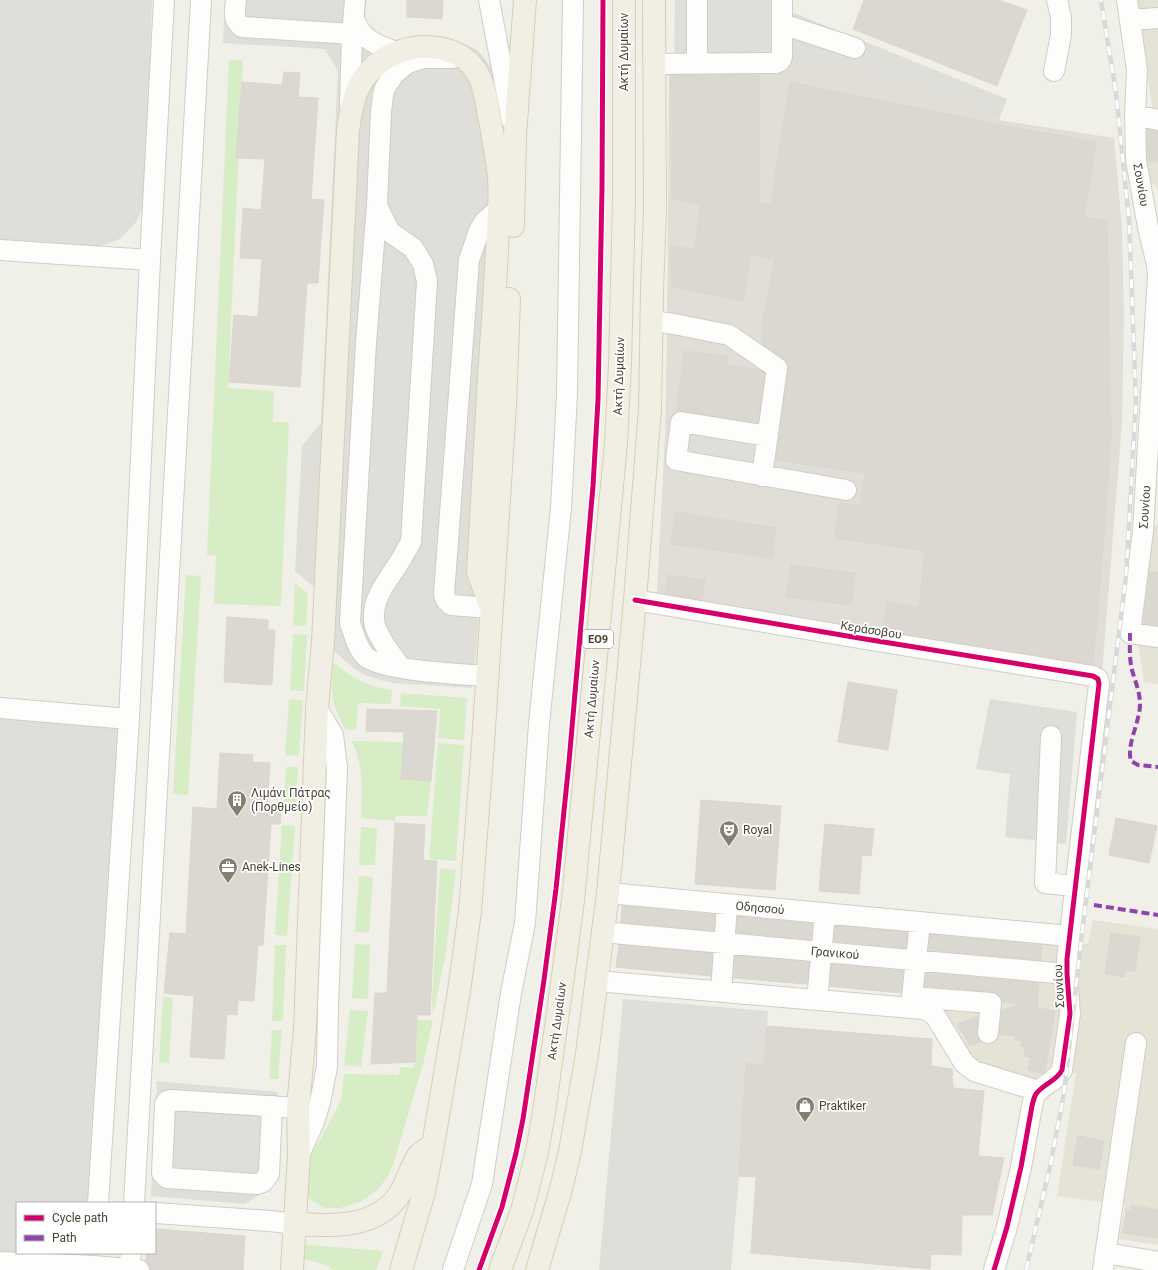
<svg xmlns="http://www.w3.org/2000/svg" width="1158" height="1270" viewBox="0 0 1158 1270" font-family="Roboto,sans-serif">
<style>
.residential{fill:#e5e3d5}
.industrial{fill:#e0ded6}
.green{fill:#d7edc6}
.parking{fill:#dfded8}
.building{fill:#dad8d1;stroke:#d9d7ce}
.lines{fill:none;stroke-linecap:round;stroke-linejoin:round}
.minor-casing{stroke:#cecdc6;stroke-width:22}
.major-casing{stroke:#d4d0b4;stroke-width:24}
.minor{stroke:#fdfdfc;stroke-width:20}
.major{stroke:#f1efe3;stroke-width:22}
.rail-casing{stroke:#d9d9d8;stroke-width:4.5}
.rail{stroke:#fff;stroke-width:3;stroke-dasharray:9;stroke-linecap:butt}
.quiet{stroke:#8e44ad;stroke-width:4;stroke-dasharray:8 4;stroke-linecap:butt}
.cycleway-casing{stroke:#fff;stroke-width:8}
.cycleway{stroke:#d6006c;stroke-width:5}
.labels{text-anchor:middle;stroke-width:3.5;stroke-linejoin:round;paint-order:stroke}
.shield{fill:#fff;stroke:#7e7b71;stroke-width:1}
.shield-label{font-size:11px;font-weight:bold;fill:#474334}
.street-label{font-size:12px;fill:#474334;stroke:#fff}
.poi-label{font-size:12px;fill:#474334;stroke:#fff;text-anchor:start}
</style>
<rect width="100%" height="100%" fill="#f0efe8"/>
<path class="residential" d="M1136,0H1158V189L1143,175L1140,122L1155,125Z
M1158,524V684L1144,682L1138,641L1152,528Z
M623,902L1088,944L1093,920L1158,929V1245L1119,1239L1125,1205L1057,1196L1076,1073L1059,1071L1031,1084L976,1064L932,996L616,967Z"/>
<path class="industrial" d="M809,64L916,88L999,120L1114,138L1122,229L1124,317L1122,422L1102,673L657,594L665,435L667,337L669,69Z"/>
<path class="green" d="M229,60H243L228,388L274,391L273,422H289L281,606L214,604L216,556L207,555Z
M186,575L201,576L188,795L173,794Z
M295,583L308,594L306,626L293,625Z
M293,634L307,635L304,691L290,690Z
M333,664H336C352,679 370,687 392,690L391,704L358,703L356,730L345,729C331,704 331,692 333,664Z
M401,693L467,698L464,740L438,738L440,709L400,706Z
M289,699L303,700L299,756L285,755Z
M352,741L404,742L402,779L431,781L427,816H396L395,821L361,818C362,789 364,768 352,741Z
M438,743L464,745L456,861L429,859Z
M286,767H298L296,811H288L289,804H283Z
M282,825L295,826L287,936L275,935Z
M361,827L377,828L375,865H359Z
M440,868L456,870L446,951L433,1016L432,998Z
M359,876L373,877L369,933L355,932Z
M355,944L370,945L368,999L352,998Z
M275,945H286L283,1021H272Z
M163,997L173,998L169,1063L159,1062Z
M350,1010L368,1011L361,1067L344,1065Z
M417,1020H433L423,1064L393,1165L387,1178L377,1190L360,1202L340,1208H324L311,1200L307,1193V1161L322,1136L338,1107L342,1096L344,1074L399,1075L400,1067L413,1068L415,1062Z
M272,1030H282L278,1079H269Z
M297,1244L383,1251L376,1270H334L324,1264L297,1257Z"/>
<path class="parking" d="M0,0H152L145,190L142,210L136,222L127,232L118,240L97,247L0,242Z
M225,0H366L365,23L387,43L424,37L439,36L448,38L465,44L477,50L482,55L510,93L477,644L472,688L393,683L367,676L356,670L335,652L319,634L325,596L295,571L302,446L321,423L338,71L325,49L223,43Z
M675,0H788L789,11L1007,99L999,120L916,88L809,64L674,69Z
M676,416L774,432L769,462L853,475L848,502L667,472Z
M990,699L1077,712L1066,844L1005,837L1010,774L976,769Z
M0,708L129,719L98,1203H17V1253H95L94,1266L0,1262Z
M623,999L768,1011L764,1065L746,1064L739,1176L731,1270H599Z
M157,1081L278,1092L274,1172L263,1192L245,1204L151,1196Z"/>
<path class="building" d="M407,0H443L442,19L407,17Z
M864,0H998L1027,10L997,86L853,29Z
M284,72L300,73L298,97L318,98L311,199L324,200L318,283H307L300,387L229,382L234,315L258,317L262,259L240,258L243,208L261,210L265,159L236,158L242,82L282,85Z
M670,75H759V203L771,204L790,82L1006,126L1096,142L1084,217L1107,221L1111,435L1105,521L1093,664L883,630L887,602L919,607L925,551L835,538L839,503L860,506L865,473L776,460L788,369L787,363L784,359L762,344L763,321L775,259L750,255L743,301L672,287L670,246L695,249L700,204L672,199V112Z
M1147,129L1158,131V162L1148,160Z
M684,351L727,356V365L760,370L765,373L758,423L683,411H677Z
M675,512L776,528L772,558L671,544Z
M791,565L855,573L851,605L787,597Z
M1150,572H1158V625L1143,623Z
M668,575L705,580L702,600L665,593Z
M227,617L268,620V630H275L272,685L224,682Z
M848,682L897,690L888,750L838,742Z
M367,709L437,711L431,781L401,779L404,732L366,731Z
M220,753L253,755L252,762L270,763L267,810H281L280,824H271L263,945H258L254,1001L238,1000L237,1015L227,1014L224,1059L190,1057L194,996L164,993L170,933L186,934L193,807L217,809Z
M701,800L781,806L775,890L695,884Z
M1116,818L1157,826L1149,863L1109,855Z
M395,823L425,825L423,860L437,861L430,1015H417L415,1062L371,1064L375,993H387Z
M825,824L874,829L871,856L862,855L859,894L819,891Z
M622,906L715,915L714,931L621,922Z
M738,917L812,924L811,939L737,933Z
M835,926L907,932L906,948L834,941Z
M1111,933L1140,937L1135,971L1125,970L1124,977L1105,974Z
M930,935L1042,945L1041,960L929,950Z
M619,945L712,953L711,976L616,967Z
M735,956L809,962L807,984L734,978Z
M832,964L903,971L901,993L830,986Z
M926,973L1039,983L1037,1008L1055,1011L1045,1072L1043,1073L1028,1070L1030,1057L1024,1056L1026,1047H1021L1022,1041L1015,1040L1016,1036L999,1034L1002,1010L1022,1004L1002,1002L1001,998L998,994L992,992L925,986Z
M978,1017L977,1032L978,1038L981,1042L970,1045L957,1024Z
M767,1026L932,1039L931,1066L952,1069L953,1088L984,1091L978,1156L1004,1158L992,1215H962L961,1255L931,1254L930,1269L751,1253L756,1177L739,1176L746,1063L764,1065Z
M1078,1136L1104,1141L1099,1169L1073,1165Z
M1132,1205L1158,1210V1238L1123,1233L1127,1210L1131,1211Z
M155,1229L245,1236L243,1270H150L149,1265L146,1261L147,1253H155Z"/>
<g class="lines">
<defs>
<path id="minor" d="M236,0C235,11 232,20 242,27L352,34
M489,0L512,121
M1127,0L1137,70L1135,115L1136,160L1148,227L1157,265L1158,275L1143,531L1130,633L1158,637
M354,18C360,39 378,46 397,52
M1130,20L1158,18
M782,24L855,48
M453,58H424L408,63L394,74L385,88L383,95L381,112L377,205L366,343L350,623C354,634 357,648 365,656C380,671 463,674 487,676
M655,64L776,63L780,61L782,57V0
M697,64V0
M1054,71L1061,35V17L1057,0
M350,105L352,34L355,0
M1135,115L1158,120
M377,206L390,232L413,248L423,264L427,281L411,542C407,548 404,555 400,561C388,581 369,600 375,626C380,641 392,655 401,668
M0,250L150,260
M651,321L674,324L729,335L777,368L762,476
M768,436L681,422L676,460L846,490
M635,600L865,639L1093,676L1098,679L1099,684L1067,959V974L1070,1014L1062,1070C1057,1081 1043,1084 1036,1094C1034,1097 1033,1102 1032,1106L1021,1167L1007,1227L994,1270
M491,608L451,605L446,600L444,594L469,260L479,231L485,221L499,209
M0,708L129,719
M1051,736L1045,883L1075,886
M608,893L1069,936
M602,932L1067,974
M596,981L923,1009L930,1012L936,1017L964,1063L974,1071L1032,1089L1036,1093
M721,992L727,905
M912,997L991,1003L988,1033
M817,1000L825,913
M918,1007L912,997L920,922
M272,1106L269,1174L263,1182L257,1184L167,1178L162,1173L165,1104L167,1101L171,1100L298,1108
M299,1155L314,1122L320,1102L327,1067L328,1006L337,768L333,735L317,708
M98,1203L129,719L150,260L164,0
M134,1203L201,0
M155,1213L270,1221L295,1224
M1106,1253L1158,1262
M0,1262L94,1266L139,1270
M129,1269L131,1253
M453,1270L482,1184L511,993L525,923L539,724L561,508L567,394L573,0
M1103,1270L1136,1043"/>
<path id="major" d="M513,226L515,135L525,0
M295,1224C331,1226 376,1229 399,1195C407,1183 410,1168 418,1156C421,1152 428,1149 432,1145
M292,1270L299,1155L298,1108L305,1029L317,708L323,642L348,131C352,99 358,73 389,56C417,41 459,44 477,72C485,85 486,101 489,115C493,136 497,157 499,177C501,201 498,226 497,250C495,293 492,335 489,378C485,443 482,507 478,572L491,608
M401,1270L424,1192L433,1145L459,991L470,911L483,744L505,405L509,299
M500,1270L522,1211L537,1152L544,1112L562,984L573,900L589,731L616,443L620,365L624,198V0
M537,1270L561,1189L570,1151L587,1054L608,893L635,600L650,409L652,291L655,210L654,0"/>
</defs>
<use href="#minor" class="minor-casing"/>
<use href="#major" class="major-casing"/>
<use href="#minor" class="minor"/>
<use href="#major" class="major"/>
<defs>
<path id="rail" d="M1026,1270L1051,1162L1064,1093L1082,933L1126,576L1136,402L1129,220L1116,93L1101,0"/>
</defs>
<use href="#rail" class="rail-casing"/>
<use href="#rail" class="rail"/>
<path class="quiet" d="M1130,633C1130,645 1129,658 1132,670C1135,681 1140,692 1140,704C1140,722 1126,745 1131,761L1138,765L1158,767
M1094,905L1158,915"/>
<defs>
<path id="cycleway" d="M635,600L865,639L1093,676L1098,679L1099,684L1067,959V974L1070,1014L1062,1070C1057,1081 1043,1084 1036,1094C1034,1097 1033,1102 1032,1106L1021,1167L1007,1227L994,1270
M479,1270L502,1207L516,1153L523,1119L544,980L556,889L569,762L593,486L598,400L602,188L603,0"/>
</defs>
<use href="#cycleway" class="cycleway-casing"/>
<use href="#cycleway" class="cycleway"/>
</g>
<defs>
<symbol id="building-pin" viewBox="-11 -11 22 30"><path d="M0 17L-7.5 6A9.5 9.5 0 1 1 7.5 6Z" fill="#827f73" stroke="#fff"/><path d="M-4-6H4V6H1V3H-1V6H-4ZM-2.5-4.3h1.7v1.8h-1.7ZM.8-4.3h1.7v1.8H.8ZM-2.5-1h1.7V.8h-1.7ZM.8-1h1.7V.8H.8Z" fill="#fff"/></symbol>
<symbol id="theatre-pin" viewBox="-11 -11 22 30"><path d="M0 17L-7.5 6A9.5 9.5 0 1 1 7.5 6Z" fill="#827f73" stroke="#fff"/><path d="M-5-5.5Q0-4 5-5.5V0Q5 5 0 6Q-5 5-5 0ZM-3.3-2.5H-1v1.5H-3.3ZM1-2.5H3.3v1.5H1ZM-2.8 1Q0 5.5 2.8 1Z" fill="#fff"/></symbol>
<symbol id="office-pin" viewBox="-11 -11 22 30"><path d="M0 17L-7.5 6A9.5 9.5 0 1 1 7.5 6Z" fill="#827f73" stroke="#fff"/><path d="M-6-3h4V-5.5h4V-3h4V5H-6ZM-1-4.5V-3h2v-1.5ZM-6 0V1H6V0Z" fill="#fff"/></symbol>
<symbol id="shop-pin" viewBox="-11 -11 22 30"><path d="M0 17L-7.5 6A9.5 9.5 0 1 1 7.5 6Z" fill="#827f73" stroke="#fff"/><path d="M-5-2.5h2.3a2.7 3.5 0 0 1 5.4 0H5L5.5 6h-11ZM-1.5-2.5h3a1.5 2.3 0 0 0-3 0Z" fill="#fff"/></symbol>
</defs>
<g fill-rule="evenodd">
<use href="#building-pin" x="226" y="789" width="22" height="30"/>
<use href="#theatre-pin" x="718" y="819" width="22" height="30"/>
<use href="#office-pin" x="217" y="856" width="22" height="30"/>
<use href="#shop-pin" x="794" y="1095" width="22" height="30"/>
</g>
<g class="labels">
<rect class="shield" x="583" y="630" width="30" height="18" rx="3"/>
<g class="shield-label">
<text x="598" y="643">ΕΟ9</text>
</g>
<g class="street-label">
<text transform="translate(624 52) rotate(-90)" y="4">Ακτή Δυμαίων</text>
<text transform="translate(1141 185) rotate(80)" y="4">Σουνίου</text>
<text transform="translate(619 376) rotate(-88)" y="4">Ακτή Δυμαίων</text>
<text transform="translate(1145 507) rotate(-86)" y="4">Σουνίου</text>
<text transform="translate(871 630) rotate(9)" y="4">Κεράσοβου</text>
<text transform="translate(592 699) rotate(-85)" y="4">Ακτή Δυμαίων</text>
<text transform="translate(760 908) rotate(5)" y="4">Οδησσού</text>
<text transform="translate(835 953) rotate(5)" y="4">Γρανικού</text>
<text transform="translate(1059 986) rotate(-93)" y="4">Σουνίου</text>
<text transform="translate(557 1021) rotate(-82)" y="4">Ακτή Δυμαίων</text>
</g>
<g class="poi-label">
<text x="251" y="797">Λιμάνι Πάτρας<tspan x="251" dy="14">(Πορθμείο)</tspan></text>
<text x="743" y="834">Royal</text>
<text x="242" y="871">Anek-Lines</text>
<text x="819" y="1110">Praktiker</text>
</g>
</g>
<rect x="16" y="1202" width="140" height="52" fill="#ffffff" stroke="#b5b4ae"/>
<rect x="24" y="1215" width="20" height="6" fill="#d6006c" stroke="#b5b4ae"/>
<text x="52" y="1222" font-size="12" fill="#474334">Cycle path</text>
<rect x="24" y="1235" width="20" height="6" fill="#8e44ad" stroke="#b5b4ae"/>
<text x="52" y="1242" font-size="12" fill="#474334">Path</text>
</svg>
